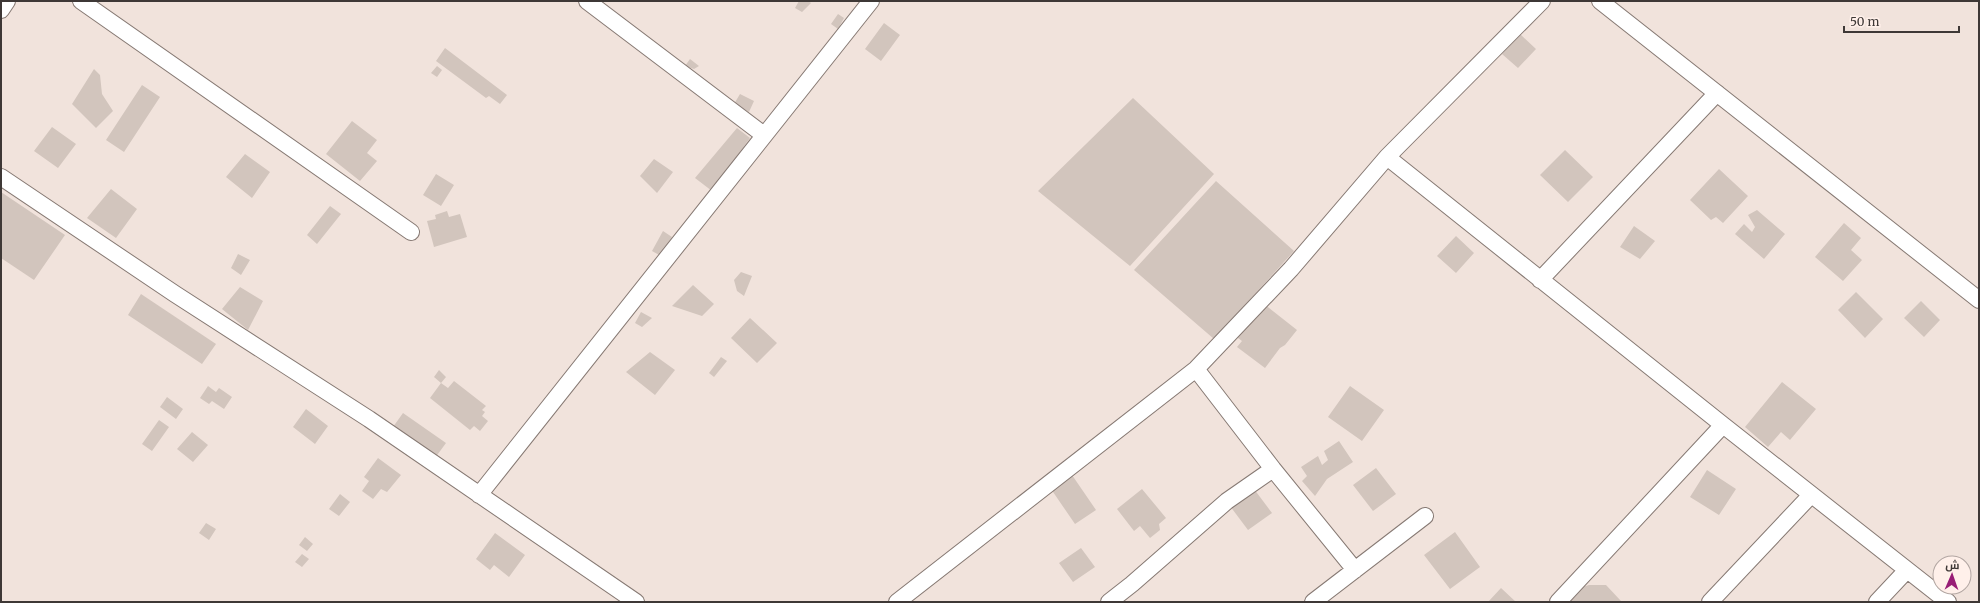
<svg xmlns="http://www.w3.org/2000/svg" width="1980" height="603" viewBox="0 0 1980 603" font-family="Merriweather,Cairo,serif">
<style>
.building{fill:#d2c5bd}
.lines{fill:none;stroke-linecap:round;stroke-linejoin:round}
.minor-casing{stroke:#867973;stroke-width:18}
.minor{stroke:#fff;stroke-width:16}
</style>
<rect width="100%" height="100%" fill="#f1e3dc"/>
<path class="building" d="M799,1H808L811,3L802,12L795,8Z
M838,14L844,18L838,29L831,24Z
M884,23L900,35L881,61L865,49Z
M1520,34L1536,49L1518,68L1502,54Z
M445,48L507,95L500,104L489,96L486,98L436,61Z
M690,59L699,66L694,69L685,66Z
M437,66L442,70L437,77L431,73Z
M94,69L100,75L102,94L113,111L96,128L72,104Z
M142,85L160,97L124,152L106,140Z
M740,94L754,101L749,112L734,104Z
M1133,98L1214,174L1130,266L1038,191Z
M352,121L377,140L367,153L377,161L360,181L326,154Z
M52,127L76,144L58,168L34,151Z
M737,128L750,138L712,191L695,178Z
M1565,150L1593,177L1568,202L1540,175Z
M245,154L270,172L252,198L226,177Z
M654,159L673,172L657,193L640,176Z
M1719,169L1748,196L1723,223L1716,217L1711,220L1690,200Z
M436,174L454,185L441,206L423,195Z
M1216,181L1294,251L1214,339L1134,270Z
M111,189L137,209L116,238L87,218Z
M1,192L65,235L34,280L1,258Z
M330,206L341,214L317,244L307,235Z
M1757,210L1785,234L1764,259L1735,234L1744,224L1752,232L1755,227L1748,215Z
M447,211L449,217L460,214L467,237L434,247L427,221L436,219L435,215Z
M1844,223L1861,238L1851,250L1862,260L1843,281L1815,257Z
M1634,226L1655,241L1640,259L1620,247Z
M663,231L672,237L661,256L652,251Z
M1456,236L1474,253L1456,273L1437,256Z
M238,254L250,260L241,275L231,268Z
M741,272L752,276L744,296L737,291L734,280Z
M693,285L714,304L702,316L672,306Z
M240,287L263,301L248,330L222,309Z
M1856,292L1883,319L1865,338L1838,310Z
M141,294L216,344L202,364L128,315Z
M1921,301L1940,320L1924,337L1904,318Z
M1264,304L1297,330L1285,345L1280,348L1265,368L1237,347L1242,341L1234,335Z
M641,312L652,318L642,327L635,323Z
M750,318L777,343L757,363L731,338Z
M650,352L675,370L655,395L626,372Z
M721,357L727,361L714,377L709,373Z
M439,370L446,377L441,383L434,377Z
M454,381L486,406L482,410L485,412L482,416L488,421L480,431L474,426L470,430L430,398L441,383L448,388Z
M1782,382L1816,409L1790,440L1781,432L1768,447L1745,427Z
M208,386L216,392L219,388L232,397L224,409L212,401L209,404L200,398Z
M1350,386L1384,410L1362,441L1328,417Z
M167,397L183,409L176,419L160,407Z
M306,409L328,426L315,444L293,427Z
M403,413L446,443L435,458L393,427Z
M159,420L169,427L152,451L142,444Z
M192,432L208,445L193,462L177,449Z
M1339,441L1353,462L1327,479L1315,496L1302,481L1307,476L1301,467L1318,456L1322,465L1328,460L1324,451Z
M378,458L401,475L387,492L381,489L373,499L362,491L369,481L364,477Z
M1376,468L1396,494L1373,511L1353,485Z
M1707,470L1736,489L1719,515L1690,497Z
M1072,475L1096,510L1075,524L1051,489Z
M1142,489L1166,518L1159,524L1160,530L1150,538L1140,526L1134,531L1117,509Z
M1254,489L1272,513L1248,530L1230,506Z
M340,494L350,502L339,516L329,509Z
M206,523L216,529L209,540L199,533Z
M1455,532L1480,567L1450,589L1424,555Z
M495,533L525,555L509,577L494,565L490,570L476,559Z
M305,537L313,544L307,551L299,545Z
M1081,548L1095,567L1073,582L1059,563Z
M302,554L309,559L302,567L295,562Z
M1589,585H1606L1621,601L1570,602L1579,588Z
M1501,588L1516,602H1488Z"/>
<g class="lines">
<defs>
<path id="minor" d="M81,1L411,232
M587,1L764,135
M1600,1L1979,300
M1,10L7,1
M1387,157L1723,425L1948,602
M1,177L175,294L369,419L636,602
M1540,280L1717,93
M1196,369L1273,469L1355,570
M479,495L871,1
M897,602L1196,369L1291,269L1387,157L1542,1
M1109,602L1132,584L1227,501L1273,469
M1313,602L1425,516
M1558,602L1723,425
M1710,602L1811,495
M1877,602L1907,570"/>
</defs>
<use href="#minor" class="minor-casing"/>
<use href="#minor" class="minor"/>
</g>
<rect width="1980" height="603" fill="none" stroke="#3e3836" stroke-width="4"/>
<g transform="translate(1952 575) rotate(2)"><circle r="19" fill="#fff0ea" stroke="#b2a6a2"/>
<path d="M0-3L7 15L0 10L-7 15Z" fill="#981d76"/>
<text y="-6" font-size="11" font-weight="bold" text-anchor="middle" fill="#3e3836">ش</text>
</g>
<path d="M1844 26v6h115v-6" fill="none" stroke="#3e3836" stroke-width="2"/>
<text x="1850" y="26" font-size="12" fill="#3e3836" stroke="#fff0ea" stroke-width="3" paint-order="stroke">50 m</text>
</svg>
